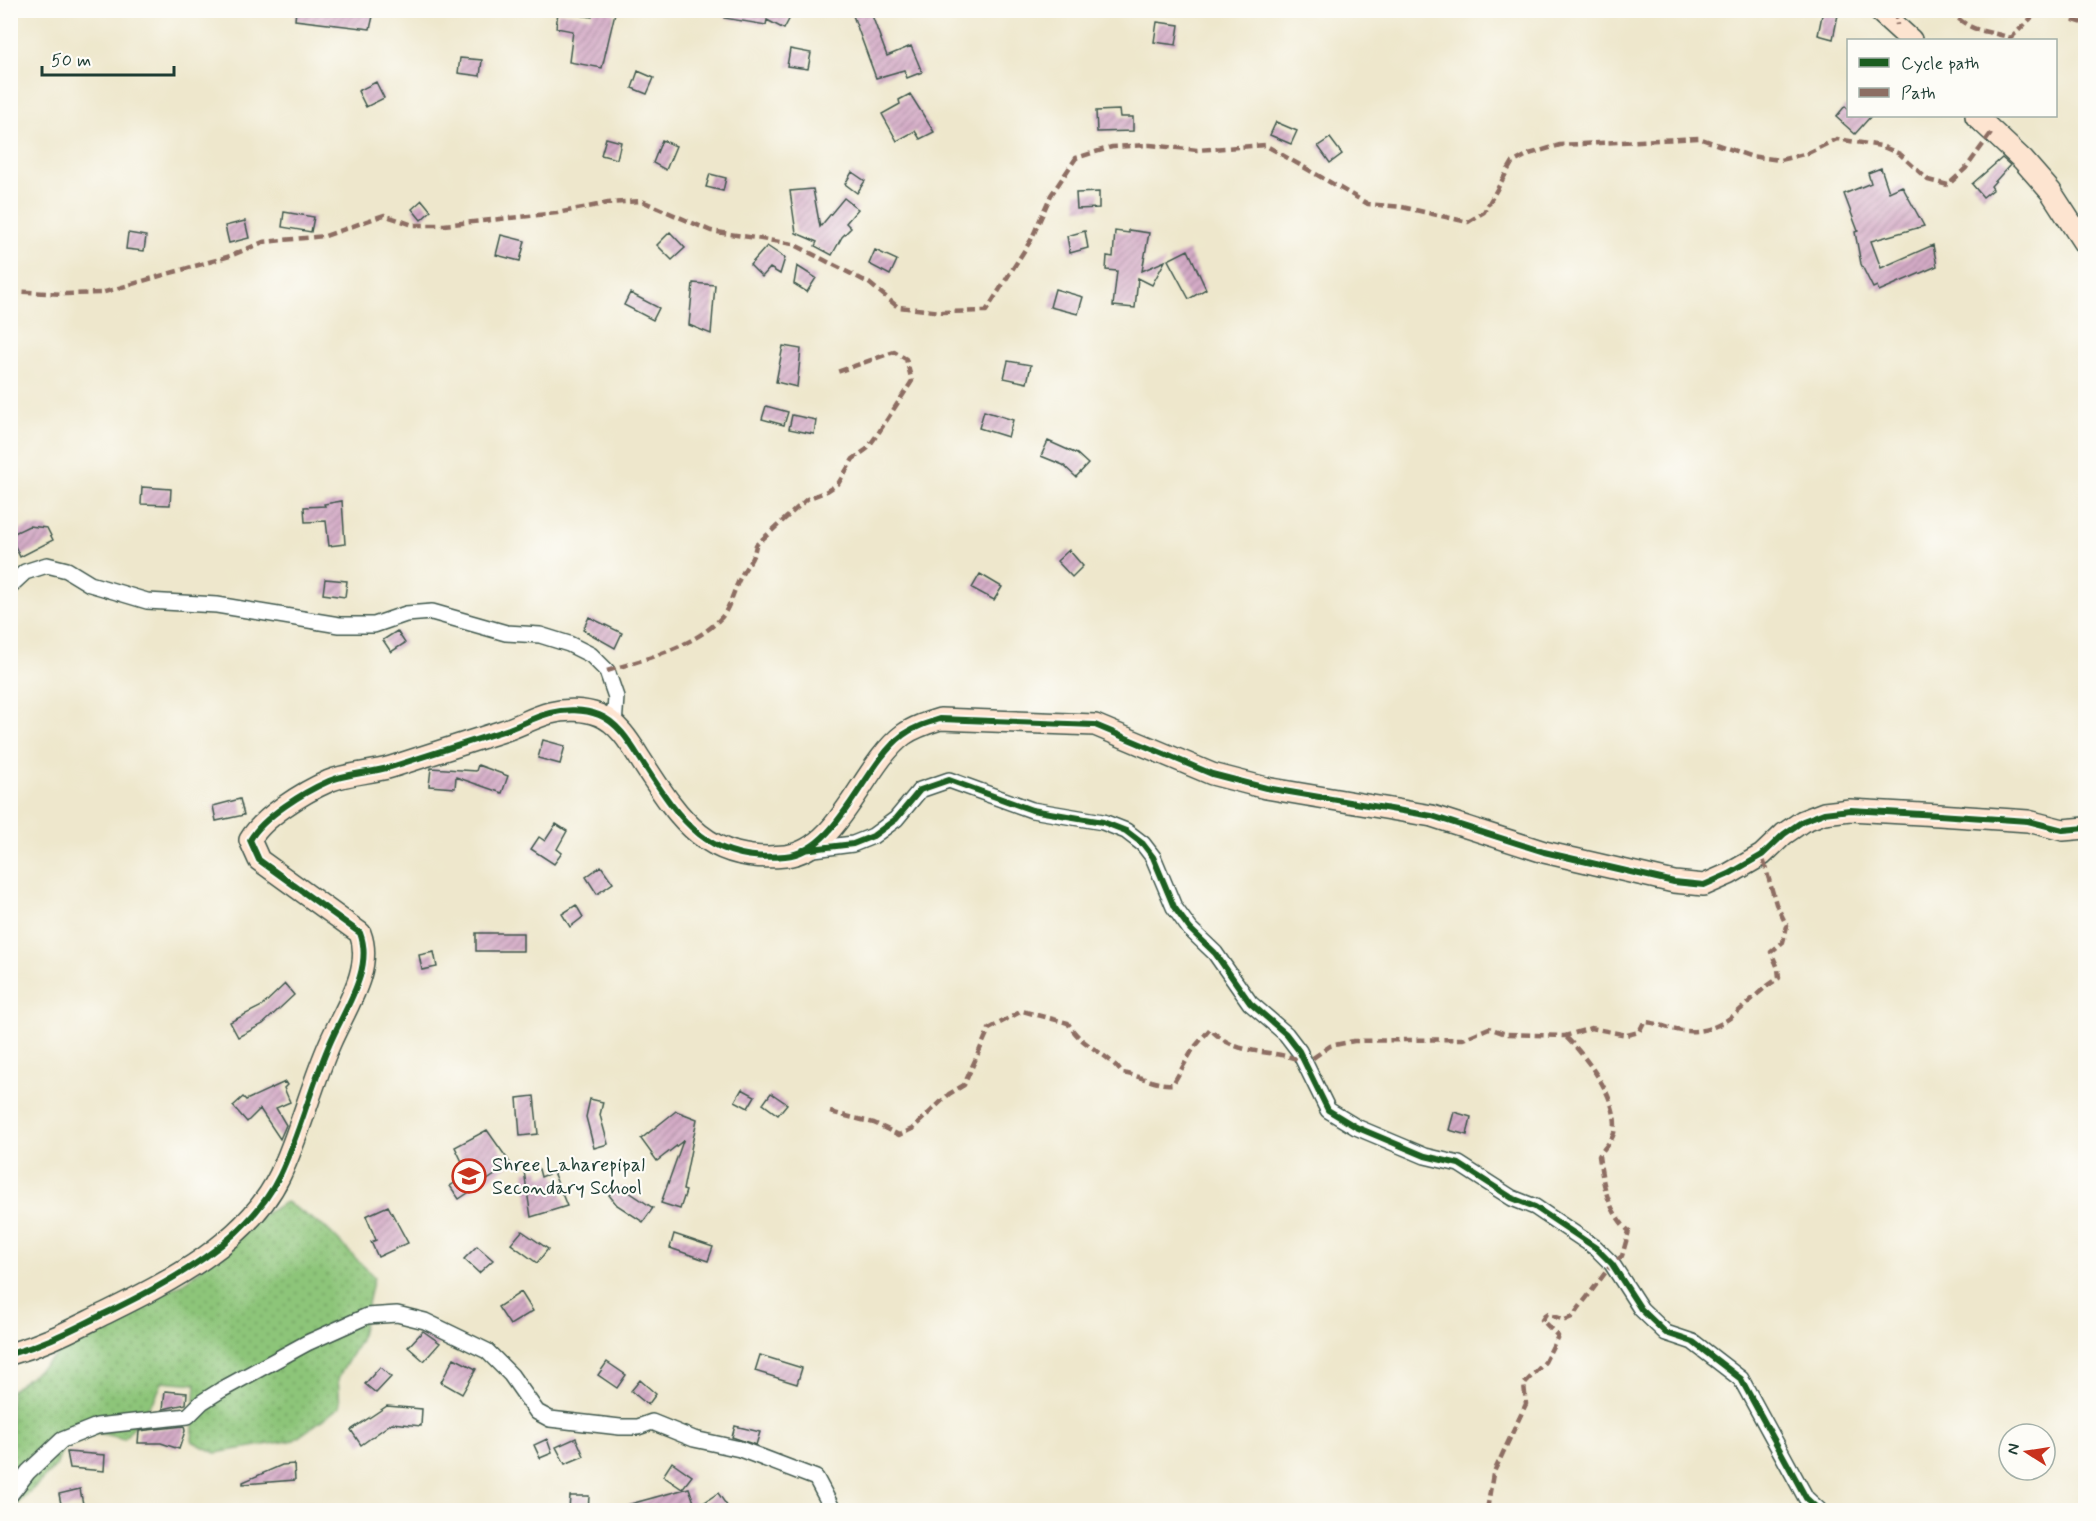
<svg xmlns="http://www.w3.org/2000/svg" width="2096" height="1521" viewBox="0 0 2096 1521" font-family="Mynerve,sans-serif">
<style>
.grass{fill:url(#grass-dots);stroke:#568156;stroke-width:1.5}
.building{fill:url(#building-hatch)}
.lines{fill:none;stroke-linecap:round;stroke-linejoin:round}
.street-casing{stroke:#3e564b;stroke-width:18}
.secondary-casing{stroke:#3e564b;stroke-width:24}
.street{stroke:#fff;stroke-width:15}
.secondary{stroke:#fde4d0;stroke-width:21}
.quiet{stroke:#8d6e63;stroke-width:4.5;stroke-dasharray:9 4.5;stroke-linecap:butt}
.cycleway-casing{stroke:#fdfcf7;stroke-width:10}
.cycleway{stroke:#1b5e20;stroke-width:6}
.labels{text-anchor:middle;stroke-width:4.5;stroke-linejoin:round;paint-order:stroke}
.poi-label{font-size:20px;fill:#1f3d34;stroke:#fdfcf7;text-anchor:start}
</style>
<defs>
<pattern id="grass-dots" width="8" height="8" patternUnits="userSpaceOnUse" patternTransform="scale(1.5)"><rect width="8" height="8" fill="#8dc579"/><path d="M2 2h.1M6 6h.1" fill="none" stroke="#73a164" stroke-width="1.8" stroke-linecap="round"/></pattern>
<pattern id="building-hatch" width="6" height="6" patternUnits="userSpaceOnUse" patternTransform="scale(1.5)"><rect width="6" height="6" fill="#d4abc6"/><path d="M-1 1l2-2M0 6l6-6M5 7l2-2" fill="none" stroke="#ab8ca2"/></pattern>
</defs>
<rect width="100%" height="100%" fill="#fdfcf7"/>
<filter id="ink" filterUnits="userSpaceOnUse"><feTurbulence type="fractalNoise" baseFrequency=".0167" numOctaves="2"/><feDisplacementMap in="SourceGraphic" scale="12" xChannelSelector="R" yChannelSelector="G"/><feConvolveMatrix kernelMatrix="1 2 1 2 8 2 1 2 1" color-interpolation-filters="sRGB"/></filter>
<filter id="wash" filterUnits="userSpaceOnUse"><feTurbulence type="fractalNoise" baseFrequency=".008" numOctaves="4" result="noise"/><feDisplacementMap in="SourceGraphic" scale="24" xChannelSelector="R" yChannelSelector="G"/><feGaussianBlur stdDeviation="1.35" result="paint"/><feColorMatrix in="noise" values="0 0 0 0 0 0 0 0 0 0 0 0 0 0 0 0 0 1.4 0 .05"/><feComposite in="paint" operator="in"/></filter>
<g filter="url(#wash)">
<rect width="100%" height="100%" fill="#eee7cc"/>
<path class="grass" d="M286,1202L327,1229L374,1277L360,1340L338,1378L340,1407L294,1440L215,1453L192,1441L196,1384L163,1381L155,1398L124,1439L99,1433L64,1445L56,1466L11,1510V1391L75,1341L186,1282L255,1219Z"/>
<g id="blocks">
<path class="building" d="M296,10H365L374,12L370,29L295,20Z
M593,10L615,13L602,68L569,62L573,31L556,28L558,12L592,17Z
M725,10H794L784,29L767,20L766,25L724,18Z
M851,10H870L887,56L911,46L922,72L907,78L904,70L876,78Z
M1823,10H1839L1833,39L1818,35Z
M1157,22L1179,25L1176,45L1154,42Z
M790,49L811,53L808,69L787,66Z
M460,58L482,60L480,76L458,73Z
M638,71L654,78L647,94L632,88Z
M376,82L384,98L366,107L358,91Z
M910,94L934,132L920,139L915,131L897,141L882,114L900,104L899,100Z
M1845,106L1848,109V116H1871L1855,134L1836,117Z
M1119,110L1120,117H1133V131L1097,132L1096,111Z
M1276,122L1297,131L1291,144L1270,135Z
M606,138L621,142L617,159L601,155Z
M1330,138L1342,154L1330,163L1318,146Z
M662,140L676,146L666,170L653,163Z
M2002,158L2010,165L1991,186L1993,189L1983,197L1972,184Z
M1881,168L1889,192L1902,186L1924,226L1871,241L1881,268L1933,245L1937,266L1879,291L1877,286L1873,288L1861,264L1855,232L1858,231L1844,194L1871,183L1868,173Z
M852,172L865,181L857,193L845,184Z
M710,174L726,178L723,191L706,187Z
M813,189L820,227L844,198L858,209L846,223L851,228L842,237L832,255L815,246L817,242L796,233L790,191Z
M1099,192V208L1077,209L1076,193Z
M422,200L431,211L421,220L412,209Z
M284,212L314,217L311,232L282,227Z
M245,221L249,238L229,243L225,226Z
M1129,230L1149,233L1142,271L1165,261L1152,285L1138,278L1135,308L1113,306L1117,271L1106,270L1107,256L1113,257L1115,231L1129,233Z
M1085,231L1088,248L1070,253L1067,236Z
M670,232L685,248L672,260L657,245Z
M128,233L146,236L144,251L126,249Z
M501,235L525,241L520,261L496,255Z
M767,246L785,258L780,274L770,268L762,277L750,265Z
M875,250L897,260L890,275L869,264Z
M1188,250L1206,289L1189,299L1168,260Z
M797,266L816,278L807,292L794,284Z
M693,283L715,285L711,334L689,325Z
M1055,289L1083,297L1078,314L1050,307Z
M630,293L659,308L653,320L624,305Z
M783,346L801,349L797,387L776,382Z
M1008,361L1031,365L1027,383L1004,378Z
M766,406L788,412L784,425L762,419Z
M984,411L1013,420L1008,437L979,428Z
M792,415L816,420L814,434L789,429Z
M1048,441L1077,454L1088,464L1076,477L1063,465L1041,456Z
M142,487L171,489L170,505L141,504Z
M342,501L345,544L329,546L326,521L305,522L304,507L325,506L324,504Z
M29,526L47,528L53,540L20,557L10,535Z
M1069,550L1083,566L1072,577L1057,561Z
M980,574L1002,587L994,600L972,588Z
M325,579L347,581L345,597L323,594Z
M589,617L622,633L615,648L583,630Z
M397,631L405,643L391,652L383,640Z
M543,740L565,746L560,764L538,758Z
M478,765L508,776L502,793L456,777L455,788L429,786L431,768L476,771Z
M240,799L244,815L216,821L213,806Z
M556,824L567,831L557,849L562,853L554,864L531,849L539,837L545,841Z
M601,866L613,883L597,894L586,877Z
M576,905L583,917L570,927L562,914Z
M476,933H523V951H476Z
M434,952L437,967L422,970L419,955Z
M285,984L294,995L263,1024L238,1037L230,1022L262,1006Z
M285,1082L287,1085L284,1088L290,1102L276,1108L286,1125L280,1139L260,1109L247,1122L233,1106L243,1097L246,1100Z
M742,1089L755,1096L748,1108L735,1101Z
M771,1093L787,1104L778,1115L763,1104Z
M534,1096L538,1134L520,1136L517,1098Z
M590,1099L603,1102L600,1115L608,1144L594,1148L586,1117Z
M676,1111L697,1119L683,1190L686,1191L680,1209L661,1203L683,1141L657,1161L641,1139Z
M1454,1112L1471,1117L1467,1135L1449,1130Z
M487,1130L511,1164L459,1199L450,1186L468,1174L455,1147Z
M539,1169L541,1177L553,1172L567,1206L531,1217L524,1171Z
M620,1186L653,1208L643,1222L617,1205L609,1195Z
M388,1206L408,1243L378,1257L371,1242L376,1240L366,1216Z
M522,1231L548,1249L537,1263L511,1244Z
M674,1234L713,1247L708,1261L670,1248Z
M477,1246L493,1260L479,1273L464,1259Z
M521,1292L533,1311L510,1325L498,1307Z
M423,1331L440,1343L424,1361L408,1347Z
M760,1355L802,1368L797,1384L755,1371Z
M454,1358L476,1369L462,1394L441,1382Z
M607,1362L626,1375L617,1388L598,1375Z
M380,1367L391,1377L376,1393L365,1384Z
M640,1380L656,1394L648,1405L631,1391Z
M165,1391L187,1393L186,1404L163,1409Z
M387,1406L422,1409L421,1426L392,1423L361,1445L351,1430Z
M184,1426L185,1431L179,1449L161,1443H138L139,1431Z
M735,1426L760,1432L756,1445L732,1437Z
M576,1438L584,1456L565,1464L556,1447Z
M547,1439L552,1453L540,1458L534,1445Z
M67,1452L105,1455L104,1471L70,1468Z
M672,1462L692,1476L682,1489L663,1476Z
M294,1464L295,1480L243,1484V1482L282,1465Z
M689,1488L696,1508L718,1493L730,1510H624L623,1506Z
M80,1489L83,1504L62,1509L59,1494Z
M570,1496H589L588,1510H569Z"/>
</g>
</g>
<g filter="url(#ink)">
<use href="#blocks" fill-opacity="0" stroke="#3e564b" stroke-width="1.5"/>
<g class="lines">
<defs>
<path id="street" d="M10,586L25,572L47,565L67,570L90,584L147,601L217,605L339,625H374L406,614L432,612L506,633L540,635L569,644L591,655L607,671L616,697L614,726
M806,850L853,844L873,836L896,819L920,790L949,780L1032,810L1103,822L1126,831L1143,844L1153,857L1174,907L1190,929L1215,953L1250,1003L1286,1034L1299,1051L1328,1110L1356,1127L1425,1156L1459,1164L1512,1198L1535,1207L1596,1248L1612,1264L1641,1309L1666,1333L1693,1342L1741,1379L1806,1498L1819,1510
M10,1495L28,1472L62,1440L97,1426L188,1416L202,1402L221,1390L307,1343L367,1316L397,1314L425,1321L487,1351L511,1375L537,1412L550,1419L620,1427H638L652,1422L694,1439L740,1449L816,1478L833,1510"/>
<path id="secondary" d="M1878,10L1911,40
M1976,116L2023,160L2051,192L2086,246
M10,1354C48,1343 71,1330 106,1313C169,1282 248,1242 280,1175C300,1133 311,1086 330,1043C344,1010 374,969 360,933L259,860L250,840C263,817 304,792 329,781C348,773 371,773 391,767C428,755 466,743 503,731C519,726 534,717 550,713C565,709 584,709 599,715C617,722 629,741 639,757C678,817 705,864 785,856C839,851 863,765 903,735C914,727 927,723 940,719L1095,725L1212,774L1266,788L1432,816L1544,852L1674,882L1704,885L1729,874L1762,855L1784,834L1803,821L1824,813L1850,810L1939,815L2028,821L2063,830L2086,828"/>
</defs>
<use href="#street" class="street-casing"/>
<use href="#secondary" class="secondary-casing"/>
<use href="#street" class="street"/>
<use href="#secondary" class="secondary"/>
<path class="quiet" d="M1895,10L1897,25
M1948,10C1976,35 1979,28 2011,38L2037,12L2045,10
M2064,10L2074,20L2083,23L2086,20
M10,291L66,294L101,293L230,256L263,242L325,236L384,215L413,225H444L557,213L608,203L642,201L711,231L793,244L869,283L898,307L942,312L986,311L1031,240L1051,195L1076,158L1112,147L1150,145L1197,150L1265,145L1368,204L1402,207L1468,222L1484,212L1512,163L1529,154L1560,145L1699,138L1750,156L1780,160L1808,153L1837,139L1881,146L1900,154L1928,180L1948,185L1966,168L1992,132
M607,671C644,659 692,648 720,619C729,611 734,589 740,578C746,565 753,562 756,545L807,499L827,491L838,484L853,459L867,449L879,432L912,381L906,359L894,352L834,373
M830,1112L874,1123L899,1135L912,1129L949,1094L964,1085L989,1029L1022,1011L1068,1023C1081,1047 1106,1051 1122,1073C1140,1075 1155,1086 1173,1084L1193,1049L1210,1029C1241,1060 1271,1046 1306,1063L1330,1046L1354,1041L1463,1039L1489,1028L1506,1034L1565,1036L1591,1028L1627,1035L1639,1032L1644,1022C1659,1022 1670,1031 1685,1031C1730,1034 1744,999 1779,978L1778,968L1771,952L1783,942L1787,926L1776,904L1762,855
M1487,1510L1493,1474L1526,1404L1524,1384L1545,1362L1558,1336L1542,1320L1546,1314L1565,1320L1572,1317L1612,1264L1622,1256L1629,1231C1608,1212 1603,1184 1599,1156C1603,1149 1612,1141 1614,1133C1621,1102 1586,1056 1565,1036"/>
<defs>
<path id="cycleway" d="M803,850L853,844L873,836L896,819L920,790L949,780L1032,810L1103,822L1126,831L1143,844L1153,857L1174,907L1190,929L1215,953L1250,1003L1286,1034L1299,1051L1328,1110L1356,1127L1425,1156L1459,1164L1512,1198L1535,1207L1596,1248L1612,1264L1641,1309L1666,1333L1693,1342L1741,1379L1806,1498L1819,1510
M10,1354C48,1343 71,1330 106,1313C169,1282 248,1242 280,1175C300,1133 311,1086 330,1043C344,1010 374,969 360,933L259,860L250,840C263,817 304,792 329,781C348,773 371,773 391,767C428,755 466,743 503,731C519,726 534,717 550,713C565,709 584,709 599,715C617,722 629,741 639,757C678,817 705,864 785,856C839,851 863,765 903,735C914,727 927,723 940,719L1095,725L1212,774L1266,788L1432,816L1544,852L1674,882L1704,885L1729,874L1762,855L1784,834L1803,821L1824,813L1850,810L1939,815L2028,821L2063,830L2086,828"/>
</defs>
<use href="#cycleway" class="cycleway-casing"/>
<use href="#cycleway" class="cycleway"/>
</g>
</g>
<defs>
<symbol id="school-ring" viewBox="-11 -11 22 22"><circle r="9.5" fill="#fdfcf7" stroke="#c8321e" stroke-width="1.5"/><path d="M0-5L7-2L0 1L-7-2ZM-4 1L0 2.5L4 1V4Q0 6-4 4Z" fill="#c8321e"/></symbol>
</defs>
<g fill-rule="evenodd">
<use href="#school-ring" x="450" y="1157" width="38" height="38"/>
</g>
<g class="labels">
<g class="poi-label">
<text x="492" y="1171">Shree Laharepipal<tspan x="492" dy="23">Secondary School</tspan></text>
</g>
</g>
<rect width="2096" height="1521" fill="none" stroke="#fdfcf7" stroke-width="36"/>
<rect x="1847" y="39" width="210" height="78" fill="#fdfcf7" stroke="#a4b0a9" stroke-width="1.5"/>
<rect x="1859" y="58" width="30" height="9" fill="#1b5e20" stroke="#a4b0a9" stroke-width="1.5"/>
<text x="1901" y="69" font-size="18" fill="#1f3d34">Cycle path</text>
<rect x="1859" y="88" width="30" height="9" fill="#8d6e63" stroke="#a4b0a9" stroke-width="1.5"/>
<text x="1901" y="99" font-size="18" fill="#1f3d34">Path</text>
<g transform="translate(2027 1452) rotate(282)"><circle r="28" fill="#fdfcf7" stroke="#a4b0a9" stroke-width="1.5"/>
<path d="M0-4.5L10 22L0 15L-10 22Z" fill="#c8321e"/>
<text y="-9" font-size="16" font-weight="bold" text-anchor="middle" fill="#1f3d34">N</text>
</g>
<path d="M42 66v9h132v-9" fill="none" stroke="#1f3d34" stroke-width="3"/>
<text x="51" y="66" font-size="18" fill="#1f3d34" stroke="#fdfcf7" stroke-width="4.5" paint-order="stroke">50 m</text>
</svg>
